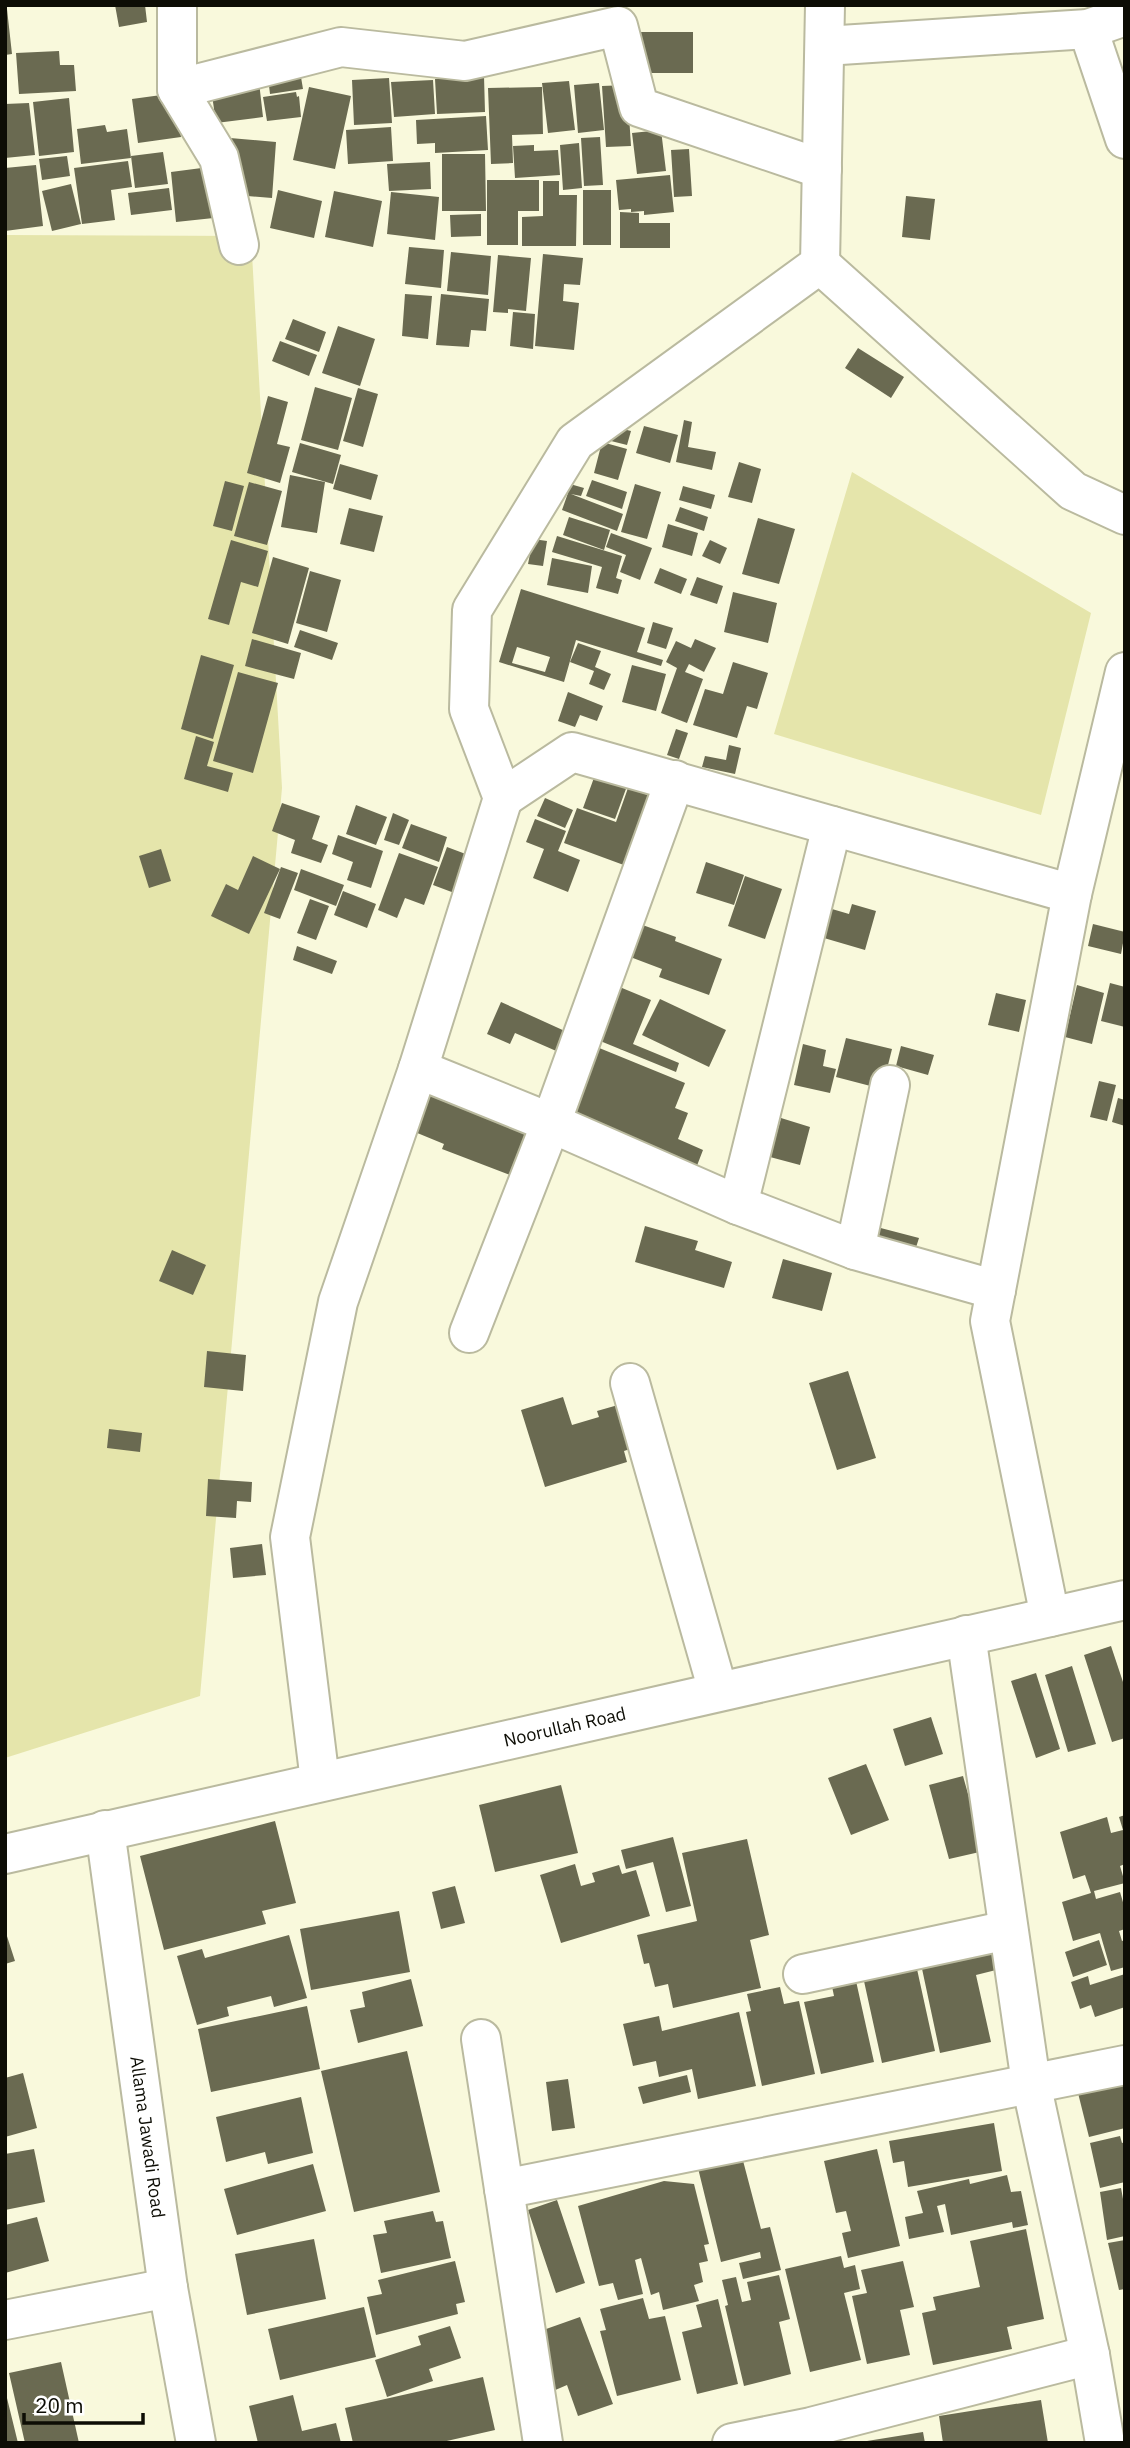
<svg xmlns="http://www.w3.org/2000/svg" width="1130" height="2448" viewBox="0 0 1130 2448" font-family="'IBM Plex Sans',sans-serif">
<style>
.green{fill:#e5e5ab}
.building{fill:#6a6a51;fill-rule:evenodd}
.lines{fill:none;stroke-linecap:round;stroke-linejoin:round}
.minor-casing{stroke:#baba9f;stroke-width:42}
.major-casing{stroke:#baba9f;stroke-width:42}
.minor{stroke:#fff;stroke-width:38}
.major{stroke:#fff;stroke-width:38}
.labels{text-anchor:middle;stroke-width:7;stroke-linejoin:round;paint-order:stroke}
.street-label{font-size:18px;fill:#0d0d05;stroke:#fff}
</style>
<rect width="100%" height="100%" fill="#f9f9dc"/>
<path class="green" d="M5,235L251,236L282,788L200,1696L5,1758Z
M852,472L1091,613L1041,815L774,734Z"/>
<path class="building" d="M115,5H145L147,22L119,27Z
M5,9H7L12,54L5,55Z
M638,32H693V73H638Z
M59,51L60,65H74L76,91L19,94L16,53Z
M299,65L303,89L270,94L267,69Z
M484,76L485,112L437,114L435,79Z
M389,78L392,123L354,125L352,80Z
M433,80L435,114L394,117L391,82Z
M569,81L575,130L548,133L542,83Z
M259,82L263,117L216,123L211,88Z
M599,83L604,130L578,133L574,85Z
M627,85L631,146L606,147L602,86Z
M309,87L351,96L335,169L293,160Z
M542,87L543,134L512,135L513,163L491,164L488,88Z
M296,92L297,97L299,96L301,117L267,121L263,97Z
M176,93L181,137L138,143L132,99Z
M69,98L74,152L39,156L33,102Z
M29,103L35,155L5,158V104Z
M486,116L488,150L435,153V143L417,144L416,120Z
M105,125L107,132L127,129L131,158L81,164L77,129Z
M391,127L393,161L348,164L346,130Z
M661,130L666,171L637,174L632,133Z
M600,137L603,185L584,186L581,138Z
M230,138L276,142L272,198L236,195L227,176Z
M579,143L582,188L563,190L560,145Z
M534,145V151L558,150L560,175L515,178L513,146Z
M689,149L692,196L674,197L671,150Z
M163,152L168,184L135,188L131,156Z
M442,154H485L486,211H442Z
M67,156L70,176L42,180L39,159Z
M128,161L132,187L111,190L115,220L82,224L74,168Z
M430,162L431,189L389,191L387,164Z
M36,165L43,226L5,231V168Z
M217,166L223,217L176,222L171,172Z
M670,175L674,212L644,215V211L631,212V209L619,210L616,180Z
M487,180H539V211H518V245H487Z
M543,181H559V195H577L576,246H522V217L543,216Z
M71,184L81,224L52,231L42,191Z
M169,188L172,210L131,215L128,193Z
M278,190L322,201L314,238L270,228Z
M583,190H611V245H583Z
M334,191L382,201L373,247L325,237Z
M391,192L439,197L435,240L387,234Z
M906,196L935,199L930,240L902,237Z
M620,212L639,213V223H670V248H620Z
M481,214V236L451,237L450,215Z
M409,247L444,250L441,288L405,284Z
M451,252L491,256L488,295L447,291Z
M543,254L583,258L580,285L564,284L563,301L579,303L574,350L535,346Z
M498,255L531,258L526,311L508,309V313L493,312Z
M405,294L432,296L428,339L402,336Z
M441,294L489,299L486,331L471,330L469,347L436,345Z
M513,312L535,314L533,349L510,346Z
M293,319L326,332L319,352L285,339Z
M338,326L375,339L360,386L322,373Z
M280,341L317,355L309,376L272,361Z
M858,348L904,377L891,398L845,368Z
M315,387L352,398L338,450L301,440Z
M358,388L378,394L363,447L343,441Z
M268,396L288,402L277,444L290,447L280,483L247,473Z
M684,420L692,422L688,447L716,452L712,470L676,462Z
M607,425L631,431L627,445L603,439Z
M644,426L678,435L670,463L636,453Z
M602,442L627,449L618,480L594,473Z
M300,443L341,455L333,484L292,472Z
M739,462L761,469L752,503L728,497Z
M340,464L378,475L371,500L333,489Z
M290,475L325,482L317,533L281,527Z
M592,480L627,492L622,509L586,496Z
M225,481L244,486L232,531L213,526Z
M249,482L282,491L267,545L234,536Z
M563,482L584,488L581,496L571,494L623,514L617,531L562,510L568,493L561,491Z
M635,484L661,492L647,539L621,532Z
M683,486L715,495L711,509L679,500Z
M680,507L708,517L704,531L675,521Z
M349,508L383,516L374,552L340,544Z
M569,517L610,530L604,550L563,535Z
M758,518L795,529L779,584L742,574Z
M668,524L698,533L692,556L662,547Z
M611,533L652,548L640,580L620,572L626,555L606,547Z
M557,536L622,556L616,578L622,580L618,594L596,588L602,567L552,552Z
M533,539L547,541L543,566L528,564Z
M231,540L268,551L258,587L241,582L229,625L208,619Z
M710,540L727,548L720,564L702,556Z
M273,557L309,568L288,644L252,633Z
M552,558L592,566L588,593L547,585Z
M660,568L687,579L681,594L654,583Z
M310,571L341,580L327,632L296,623Z
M697,577L723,586L717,604L690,595Z
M521,589L645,628L637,652L663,660L661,666L576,640L564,682L499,662ZM517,647L550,657L545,672L512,663Z
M733,592L777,603L768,643L724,632Z
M653,622L673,628L666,649L647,643Z
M300,630L338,643L332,660L294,647Z
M252,639L301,653L294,679L245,666Z
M695,639L716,648L704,672L689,664L685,672L703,679L687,723L661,713L677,668L666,662L676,641L691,648Z
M578,643L601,651L595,667L611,674L604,690L589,684L594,671L570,662Z
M201,655L234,665L213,739L181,729Z
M733,662L768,673L757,709L747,706L737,738L693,725L705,689L723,694Z
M632,665L666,674L656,711L622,702Z
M238,672L278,683L253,773L213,761Z
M568,692L603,706L597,721L580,715L575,727L558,721Z
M676,729L688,733L679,759L667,755Z
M196,736L214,742L207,766L233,773L228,792L184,779Z
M729,745L741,748L735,774L702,767L705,756L726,760Z
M595,775L627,786L615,819L583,808Z
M628,788L665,801L640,871L564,843L577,808L616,822Z
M545,798L573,810L565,828L537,816Z
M282,803L320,816L312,839L328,845L321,863L291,853L295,840L272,831Z
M356,805L387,817L376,845L346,834Z
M393,813L409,820L399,845L384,840Z
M535,819L566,831L558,851L580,860L568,892L533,878L544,849L526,842Z
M411,824L447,837L439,862L402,848Z
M338,835L383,851L371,888L347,880L353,862L332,854Z
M447,847L471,856L457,894L433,885Z
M161,849L171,881L149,888L139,856Z
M399,853L438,867L424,905L405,898L397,918L378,910Z
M253,856L280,869L249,934L211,916L226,884L238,890Z
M706,862L744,875L734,905L696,893Z
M281,867L298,873L280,919L264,913Z
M301,869L344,885L336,906L294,890Z
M745,876L782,889L765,939L728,926Z
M343,891L376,904L367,928L334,915Z
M310,899L329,906L316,940L297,933Z
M852,904L876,911L865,950L824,938L832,909L849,914Z
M637,923L676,937L675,941L722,959L709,995L659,977L662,969L625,955Z
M1093,924L1125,932L1121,954L1088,946Z
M297,946L337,961L332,974L293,960Z
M610,983L651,1000L633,1044L679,1063L676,1072L588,1036Z
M1110,983L1125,987V1027L1101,1021Z
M1077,985L1104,993L1092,1044L1065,1037Z
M996,993L1026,1000L1019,1032L988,1025Z
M660,999L726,1030L709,1067L642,1035Z
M501,1002L578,1037L570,1057L515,1033L510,1044L487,1034Z
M846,1038L892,1049L882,1089L836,1077Z
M587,1043L685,1083L675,1108L688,1113L678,1139L703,1150L693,1176L556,1122Z
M803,1044L826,1050L823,1066L836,1069L830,1093L794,1085Z
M901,1046L934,1055L928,1075L896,1066Z
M1099,1081L1116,1085L1107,1121L1090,1117Z
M428,1085L544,1125L523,1180L442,1149L444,1144L410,1130Z
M1118,1098L1125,1100V1126L1112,1122Z
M781,1118L810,1127L800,1165L770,1157Z
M645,1226L698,1241L695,1250L732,1262L724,1288L635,1262Z
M873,1226L919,1238L911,1263L868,1240Z
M172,1250L206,1265L193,1295L159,1281Z
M783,1259L832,1273L822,1311L772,1298Z
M207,1351L246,1355L243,1391L204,1387Z
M848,1371L876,1458L837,1470L809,1383Z
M563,1397L572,1425L599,1417L597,1411L632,1401L645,1444L624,1451L627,1462L545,1487L521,1410Z
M109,1429L142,1433L140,1452L107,1448Z
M208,1479L252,1482L251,1502L237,1501L236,1518L206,1516Z
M262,1544L266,1575L233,1578L230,1548Z
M1111,1646L1125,1688V1738L1112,1742L1084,1655Z
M1072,1666L1096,1744L1068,1752L1045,1675Z
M1036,1673L1060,1749L1036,1758L1011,1681Z
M931,1717L943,1754L905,1766L893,1729Z
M866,1764L889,1820L851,1835L828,1778Z
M963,1776L984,1851L949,1859L929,1785Z
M561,1785L578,1853L495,1872L479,1805Z
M1125,1815V1864L1120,1866L1125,1883L1094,1891L1096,1899L1120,1892L1125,1909V1929L1119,1931L1122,1941L1125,1940V1967L1111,1971L1100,1933L1073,1941L1062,1902L1091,1893L1085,1875L1073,1879L1060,1832L1107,1817L1111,1833L1123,1830L1119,1817Z
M275,1821L296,1903L262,1911L266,1924L164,1950L140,1856Z
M673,1837L691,1906L666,1912L653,1862L626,1869L621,1850Z
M747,1839L769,1935L750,1940L761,1988L673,2008L668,1984L655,1987L649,1963L644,1964L637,1935L697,1921L682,1853Z
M575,1864L581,1886L595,1882L592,1873L619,1865L622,1874L636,1870L650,1916L561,1943L540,1875Z
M455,1886L465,1923L441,1929L432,1892Z
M399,1911L410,1972L311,1990L300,1929Z
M5,1930L15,1961L5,1964Z
M289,1935L307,1998L274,2007L271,1996L227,2007L229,2016L197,2025L177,1956L202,1949L205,1958Z
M1099,1940L1107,1965L1073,1977L1065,1952Z
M991,1949L996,1970L976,1975L991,2042L940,2053L921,1964Z
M915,1960L935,2051L882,2063L862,1972Z
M854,1972L874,2062L821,2074L804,2002L834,1996L830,1977Z
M1125,1974V2007L1095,2017L1091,2005L1080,2009L1071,1982L1088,1976L1090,1985Z
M411,1979L423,2026L358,2043L350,2010L365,2007L362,1992Z
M780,1987L784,2004L799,2001L815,2074L762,2086L746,2012L751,2011L747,1994Z
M307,2006L320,2069L211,2092L198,2029Z
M739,2012L756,2086L698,2099L692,2069L659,2077L656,2061L633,2066L623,2024L659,2016L662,2031Z
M407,2051L440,2192L354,2212L321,2071Z
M1125,2069V2128L1089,2137L1075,2081Z
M23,2073L37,2128L5,2137V2078Z
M687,2075L691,2092L643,2104L638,2087Z
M568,2079L575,2128L552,2131L546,2082Z
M301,2097L313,2153L268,2164L265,2152L226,2162L216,2117Z
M994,2123L1002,2171L908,2187L904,2161L893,2163L889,2141Z
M1120,2136L1122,2143L1125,2142V2182L1100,2188L1090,2143Z
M34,2149L45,2202L5,2210V2154Z
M877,2149L900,2246L848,2258L842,2233L851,2231L846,2211L836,2213L824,2161Z
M741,2153L761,2229L770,2227L781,2270L743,2279L739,2263L761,2258L760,2252L721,2262L697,2164Z
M313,2164L326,2211L237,2235L224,2189Z
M1007,2175L1011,2192L1021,2191L1028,2225L1013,2228L1012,2222L951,2235L945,2204L937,2206L944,2232L909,2239L905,2217L923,2213L917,2191L969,2179L970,2184Z
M664,2181L694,2184L709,2244L704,2245L708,2261L699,2263L703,2282L694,2285L699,2301L663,2310L659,2292L651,2295L641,2258L635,2260L643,2294L618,2300L613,2283L599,2286L578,2206Z
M1121,2188L1125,2210V2236L1107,2240L1100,2192Z
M557,2200L585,2283L556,2293L528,2210Z
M433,2211L436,2222L443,2221L451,2258L381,2273L373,2235L387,2233L384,2221Z
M37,2217L49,2261L5,2273V2225Z
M1026,2229L1044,2319L1007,2327L1012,2349L933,2365L922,2313L936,2310L933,2297L980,2287L970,2241Z
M314,2239L326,2299L247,2315L235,2254Z
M1125,2240V2289L1119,2290L1108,2243Z
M841,2256L844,2268L855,2265L860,2289L844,2293L861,2360L810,2372L785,2269Z
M455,2261L465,2302L456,2304L458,2314L376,2335L367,2297L382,2294L378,2280Z
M903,2261L914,2307L900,2310L910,2355L867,2364L852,2296L867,2293L861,2270Z
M779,2275L790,2319L779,2322L791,2374L744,2386L725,2306L728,2305L722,2280L736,2277L742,2302L751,2300L747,2282Z
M643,2298L649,2319L665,2316L681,2380L617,2396L600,2331L606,2330L600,2309Z
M718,2299L738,2384L697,2394L682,2332L702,2327L696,2305Z
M364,2307L376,2357L280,2380L268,2329Z
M580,2317L613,2404L578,2416L567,2385L553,2391L532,2334Z
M450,2326L461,2358L429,2369L433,2381L387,2397L375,2360L421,2345L418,2336Z
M61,2362L79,2443H25L9,2373Z
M483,2377L495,2430L438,2443H353L345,2408Z
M5,2394H6L18,2443H5Z
M293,2395L302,2431L336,2423L341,2443H258L249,2406Z
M1041,2400L1048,2443H943L939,2416Z
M923,2432L925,2443H867V2441Z"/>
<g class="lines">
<defs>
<g id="minor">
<path d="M177,5V89L219,158L239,245"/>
<path d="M1088,29L1125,139"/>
<path d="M825,46L1088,29L1125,16"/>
<path d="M177,89L341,47L465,61L618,26L639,107L822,169"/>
<path d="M820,264L1073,491L1125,515"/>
<path d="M503,798L572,752L1072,894"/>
<path d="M418,1069L551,1123L738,1205L855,1250L996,1290"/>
<path d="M738,1205L832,826"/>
<path d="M855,1250L890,1085"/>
<path d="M469,1333L551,1123L675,780"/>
<path d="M630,1383L718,1691"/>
<path d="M1050,1617L990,1321L1072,894L1125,672"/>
<path d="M966,1635L1031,2083L1090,2355L1105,2443"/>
<path d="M320,1781L290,1537L338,1302L418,1069L503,798L469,709L472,610L575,442L820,264L825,5"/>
<path id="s1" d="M105,1830L168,2288L196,2443"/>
<path d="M803,1974L1008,1930"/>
<path d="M481,2039L543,2443"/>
<path d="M504,2189L1125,2065"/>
<path d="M5,2320L168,2288"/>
<path d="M732,2443L811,2427L1090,2355"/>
</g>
<g id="major">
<path id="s2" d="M5,1854L1125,1600"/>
</g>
</defs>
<use href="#minor" class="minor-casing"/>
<use href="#major" class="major-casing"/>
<use href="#minor" class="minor"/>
<use href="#major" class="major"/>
</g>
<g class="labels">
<g class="street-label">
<text dy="6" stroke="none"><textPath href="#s2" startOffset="574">Noorullah Road</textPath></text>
<text dy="6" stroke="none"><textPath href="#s1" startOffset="310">Allama Jawadi Road</textPath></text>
</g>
</g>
<rect width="1130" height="2448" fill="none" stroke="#0d0d05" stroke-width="14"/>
<path d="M24 2413v10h119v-10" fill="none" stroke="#0d0d05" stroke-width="3.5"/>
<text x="35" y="2413" font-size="21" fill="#0d0d05" stroke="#ffffff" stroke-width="5" paint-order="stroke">20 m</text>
</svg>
